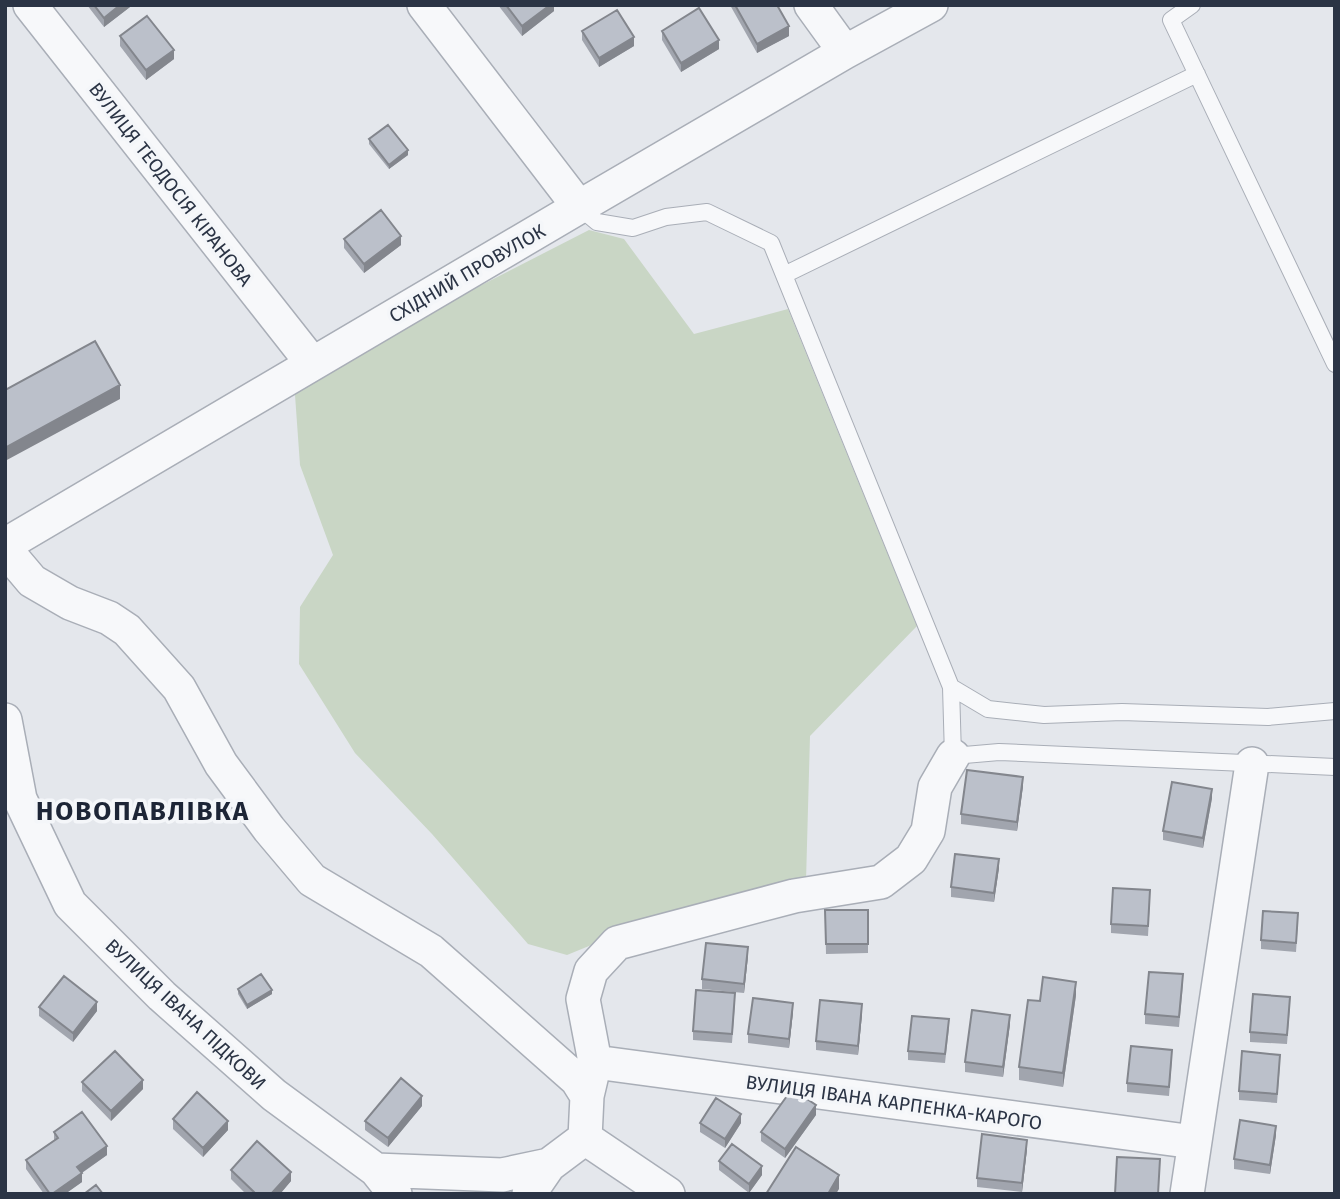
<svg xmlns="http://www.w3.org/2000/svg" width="1340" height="1199" viewBox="0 0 1340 1199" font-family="'Fira Sans',sans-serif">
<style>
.green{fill:#c9d6c5}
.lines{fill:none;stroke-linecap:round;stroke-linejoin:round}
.service-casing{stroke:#a9aeb7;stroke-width:18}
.minor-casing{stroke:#a9aeb7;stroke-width:36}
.service{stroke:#f7f8fa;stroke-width:16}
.minor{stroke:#f7f8fa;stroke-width:33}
.wall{fill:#a1a5ae}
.shaded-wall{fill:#83868d}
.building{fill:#bbc0ca;stroke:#83868d;stroke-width:2}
.labels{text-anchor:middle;stroke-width:7;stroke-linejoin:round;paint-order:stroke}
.street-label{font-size:19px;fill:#2b3445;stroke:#f4f6f9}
.district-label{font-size:26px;font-weight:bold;letter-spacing:2px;fill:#1d2536;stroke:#f4f6f9}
</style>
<rect width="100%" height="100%" fill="#e4e7ec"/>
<path class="green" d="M589,230L624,239L694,334L788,309L917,626L810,736L806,881L719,898L667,914L567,955L528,944L432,834L355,753L299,664L300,607L333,555L300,465L294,381Z"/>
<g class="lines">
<defs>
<path id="service" d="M1192,5L1171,20L1335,364
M579,207L597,222L633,228L666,217L707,212L771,243L951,687L953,756L999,752L1335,767
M784,275L1197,74
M951,687L988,709L1044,715L1122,712L1268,717L1335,711"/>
<path id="minor" d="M30,5L312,363
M424,5L579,207
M811,5L845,52
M5,545L579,207L845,52L931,5
M5,549L32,581L70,603L109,618L127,630L179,688L221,764L269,829L312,880L431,951L577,1080L587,1096
M5,720L20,799L70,904L162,996L274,1095L376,1170L395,1194
M595,1062L1194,1142
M585,1138L668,1194
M376,1170L502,1175L549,1165
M529,1194L549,1165L585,1138L587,1096L595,1062L583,999L591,971L617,943L794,896L881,882L911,859L928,831L935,787L953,756
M1187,1194L1252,764"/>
</defs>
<use href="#service" class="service-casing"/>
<use href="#minor" class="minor-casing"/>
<use href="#service" class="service"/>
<use href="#minor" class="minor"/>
</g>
<path class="wall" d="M87,5H130V7L104,27Z
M498,5H554V11L522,36Z
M730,5H777L789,36L757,53Z
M582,31L634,46L599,67L582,40Z
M662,31L719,49L681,72L662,40Z
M120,36L174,59L146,80L120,46Z
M369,139L408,155L389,169L369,144Z
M344,239L401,245L364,273L344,248Z
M1023,786L1017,831L961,824V814Z
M1212,798L1203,848L1163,840V831Z
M999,868L994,902L951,897V887Z
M1150,899L1148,936L1111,933V924Z
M825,910H868V953L826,954Z
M1298,922L1296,952L1261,949V940Z
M748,956L744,993L702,989V979Z
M1183,984L1179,1027L1145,1024V1014Z
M238,989L272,994L247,1009L238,994Z
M1076,995L1063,1087L1019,1080V1067Z
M735,1003L732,1043L693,1040V1031Z
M1290,1006L1287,1044L1250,1042V1032Z
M39,1007L97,1011L73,1042L39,1016Z
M793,1012L789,1048L748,1043V1034Z
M862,1014L858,1055L816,1050V1041Z
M1010,1024L1003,1077L965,1072V1062Z
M949,1028L945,1063L908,1060V1051Z
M1172,1059L1169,1096L1127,1092V1083Z
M1280,1064L1277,1103L1239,1100V1091Z
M82,1082L143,1089L111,1121L82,1091Z
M422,1106L388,1147L365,1130V1121Z
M816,1115L785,1158L761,1141V1132Z
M173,1119L228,1130L203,1157L173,1129Z
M700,1123H741L725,1148L700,1132Z
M54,1132L107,1155L82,1173V1182L65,1194H44L26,1169V1160L54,1140Z
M1276,1135L1270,1174L1234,1169V1159Z
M1027,1149L1022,1192L977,1187V1178Z
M719,1161L762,1175L749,1193L719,1170Z
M231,1170L291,1181L280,1194H246L231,1179Z"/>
<path class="shaded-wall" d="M120,5H130V7L104,27V18Z
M550,5H554V11L522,36V26Z
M789,26V36L757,53V44Z
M634,37V46L599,67V58Z
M719,40V49L681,72V63Z
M174,50V59L146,80V70Z
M408,150V155L389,169V165Z
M401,236V245L364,273V264Z
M120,385V399L5,461V448Z
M1023,777V786L1017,831V822Z
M1212,789V798L1203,848V838Z
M999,859V868L994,902V893Z
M748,947V956L744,993V984Z
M1076,982V995L1063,1087V1073Z
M272,990V994L247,1009V1005Z
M97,1002V1011L73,1042V1033Z
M793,1003V1012L789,1048V1039Z
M862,1004V1014L858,1055V1046Z
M1010,1015V1024L1003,1077V1067Z
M143,1080V1089L111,1121V1111Z
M422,1096V1106L388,1147V1138Z
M816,1105V1115L785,1158V1149Z
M741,1114V1123L725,1148V1139Z
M228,1121V1130L203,1157V1148Z
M1276,1126V1135L1270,1174V1165Z
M1027,1140V1149L1022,1192V1183Z
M107,1146V1155L77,1176V1167Z
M762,1166V1175L749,1193V1184Z
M291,1172V1181L280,1194H271Z
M82,1173V1182L65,1194H52Z
M839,1175V1189L836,1194H828Z"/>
<path class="building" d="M94,5H120L104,18Z
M506,5H550L522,26Z
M735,5H777L789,26L757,44Z
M699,8L719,40L681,63L662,31Z
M617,10L634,37L599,58L582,31Z
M147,16L174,50L146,70L120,36Z
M388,125L408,150L389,165L369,139Z
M381,210L401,236L364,264L344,239Z
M95,341L120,385L5,448V390Z
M967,770L1023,777L1017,822L961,814Z
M1172,782L1212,789L1203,838L1163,831Z
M955,854L999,859L994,893L951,887Z
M1113,888L1150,890L1148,926L1111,924Z
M825,910H868V944H826Z
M1263,911L1298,913L1296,943L1261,940Z
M706,943L748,947L744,984L702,979Z
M1149,972L1183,974L1179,1017L1145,1014Z
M261,974L272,990L247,1005L238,989Z
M64,976L97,1002L73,1033L39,1007Z
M1043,977L1076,982L1063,1073L1019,1067L1028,1000L1040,1001Z
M696,990L735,993L732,1034L693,1031Z
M1253,994L1290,997L1287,1035L1250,1032Z
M753,998L793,1003L789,1039L748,1034Z
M820,1000L862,1004L858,1046L816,1041Z
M972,1010L1010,1015L1003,1067L965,1062Z
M912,1016L949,1019L945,1054L908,1051Z
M1131,1046L1172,1050L1169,1087L1127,1083Z
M115,1051L143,1080L111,1111L82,1082Z
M1242,1051L1280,1055L1277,1094L1239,1091Z
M401,1078L422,1096L388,1138L365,1121Z
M792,1089L816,1105L785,1149L761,1132Z
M197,1092L228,1121L203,1148L173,1119Z
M716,1098L741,1114L725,1139L700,1123Z
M82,1112L107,1146L77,1167L82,1173L52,1194H50L26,1160L58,1138L54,1132Z
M1240,1120L1276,1126L1270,1165L1234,1159Z
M982,1134L1027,1140L1022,1183L977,1178Z
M257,1141L291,1172L271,1194H256L231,1170Z
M732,1144L762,1166L749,1184L719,1161Z
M796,1147L839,1175L828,1194H766Z
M1117,1157L1160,1159L1158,1194H1115Z
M96,1185L103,1194H84Z"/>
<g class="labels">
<g class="street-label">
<text transform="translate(171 184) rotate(52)" y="7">ВУЛИЦЯ ТЕОДОСІЯ КІРАНОВА</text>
<text transform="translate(467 273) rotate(-30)" y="7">СХІДНИЙ ПРОВУЛОК</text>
<text transform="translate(186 1014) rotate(43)" y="7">ВУЛИЦЯ ІВАНА ПІДКОВИ</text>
<text transform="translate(894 1102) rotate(8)" y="7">ВУЛИЦЯ ІВАНА КАРПЕНКА-КАРОГО</text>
</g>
<g class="district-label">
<text x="143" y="820">НОВОПАВЛІВКА</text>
</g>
</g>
<rect width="1340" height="1199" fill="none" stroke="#2b3445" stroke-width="14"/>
</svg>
